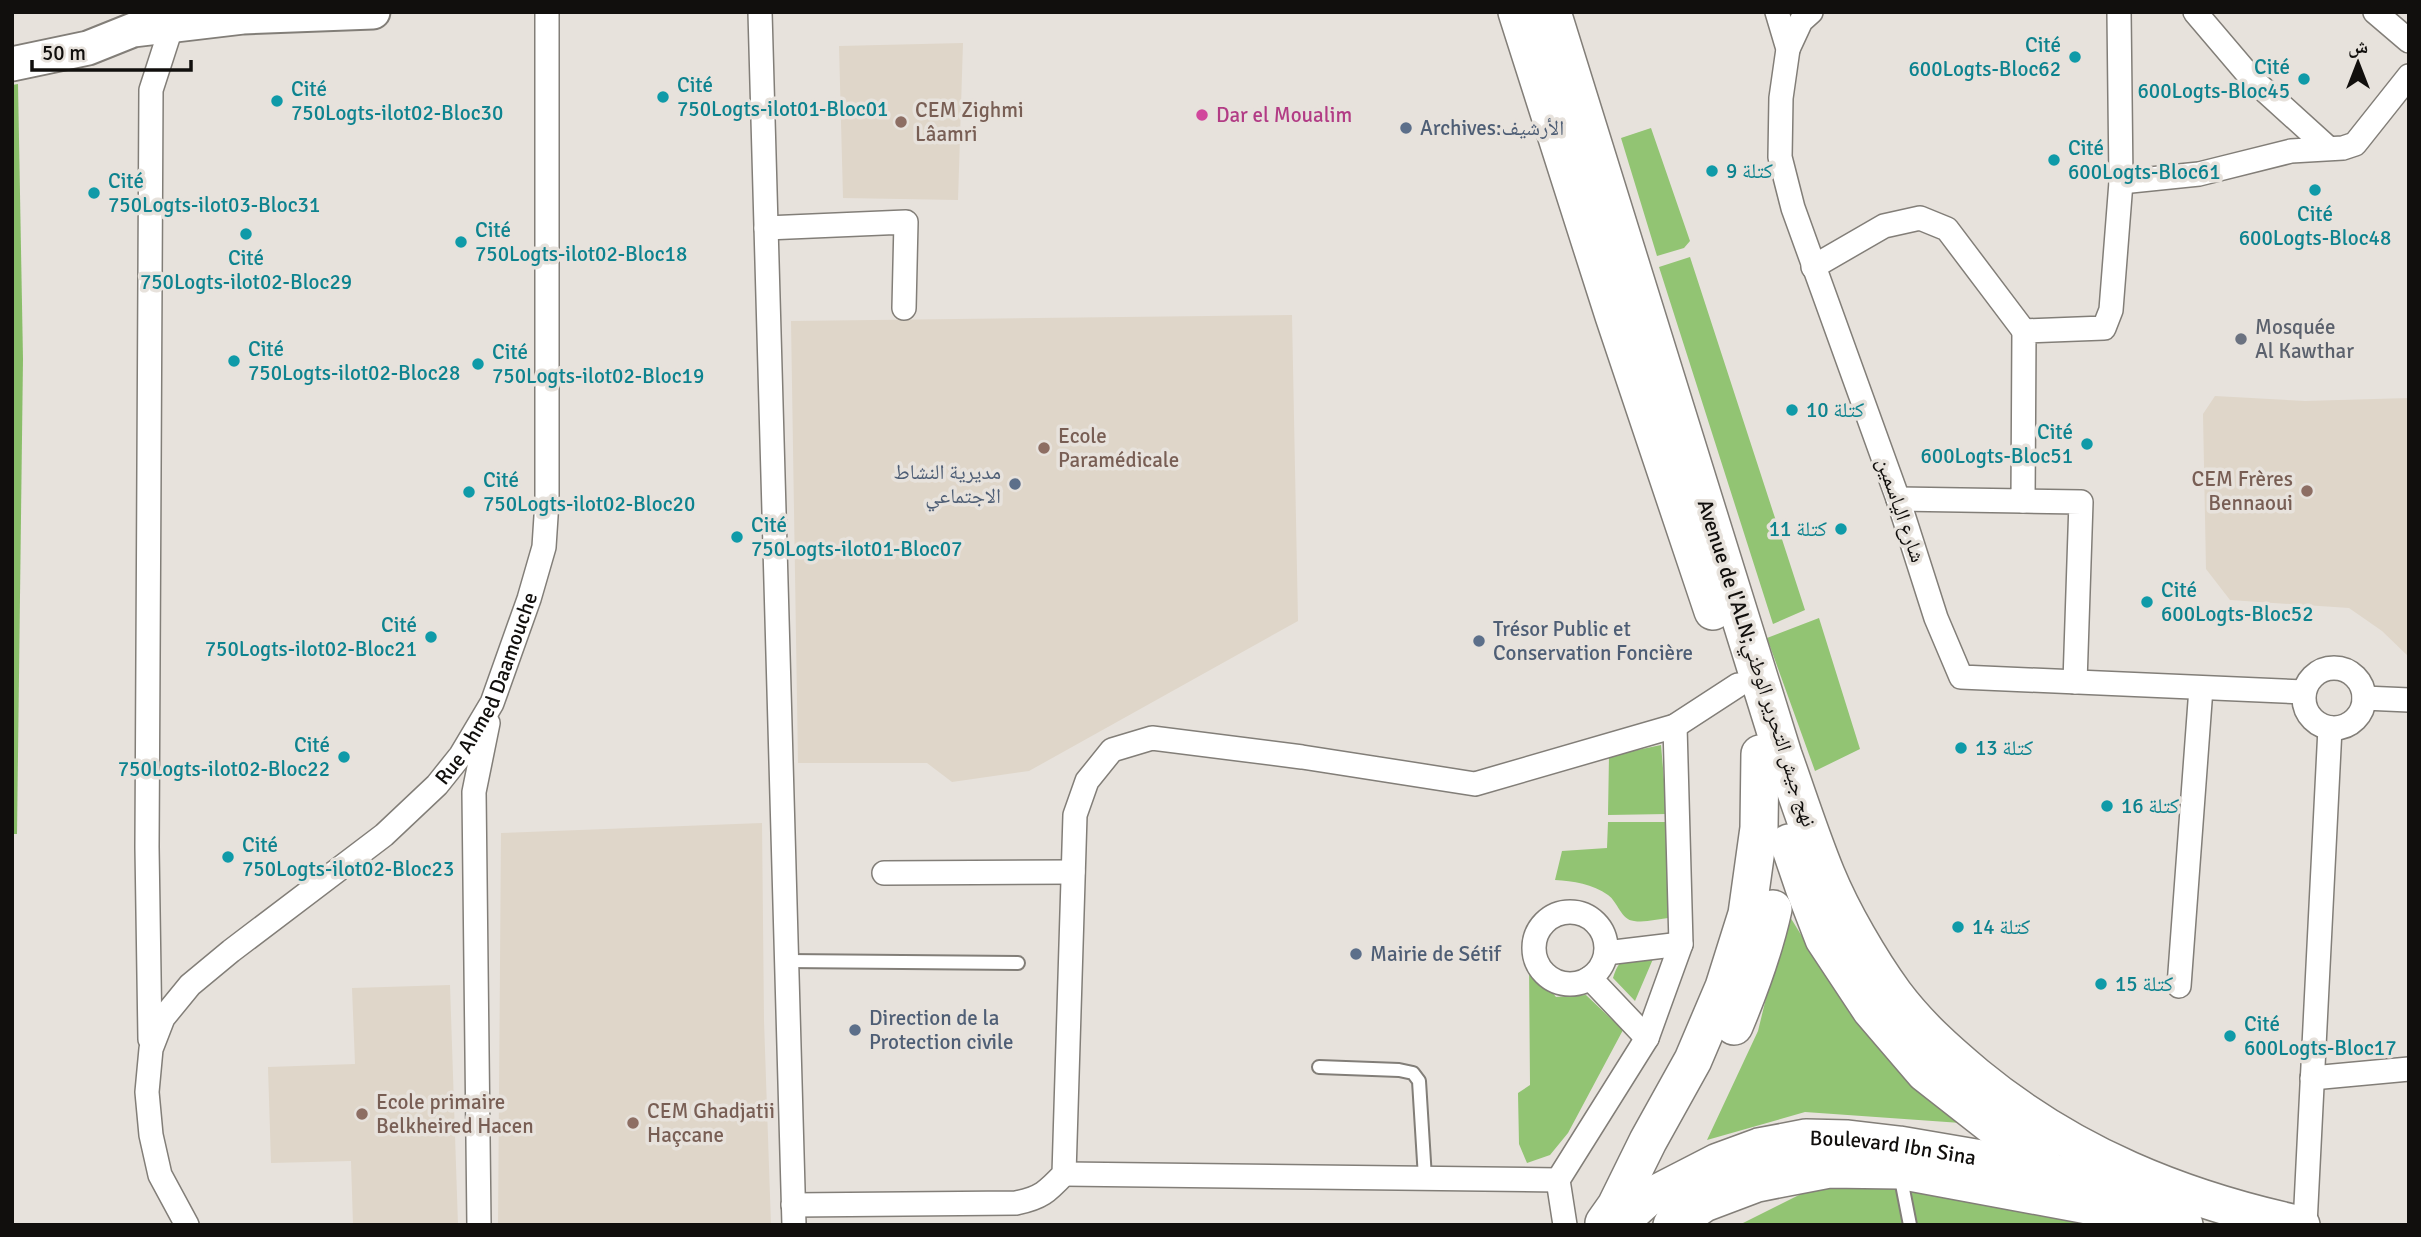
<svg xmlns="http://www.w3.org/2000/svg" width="2421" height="1237" viewBox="0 0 2421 1237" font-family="Signika,'Noto Naskh Arabic',sans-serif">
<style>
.built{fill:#dfd6c9}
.green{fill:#92c473}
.forest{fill:#8abe69}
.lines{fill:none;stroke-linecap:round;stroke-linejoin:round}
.lane-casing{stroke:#827e78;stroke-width:16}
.street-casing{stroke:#827e78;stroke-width:26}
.secondary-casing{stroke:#827e78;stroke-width:37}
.primary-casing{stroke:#827e78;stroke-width:40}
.lane{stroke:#fff;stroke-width:12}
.street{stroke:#fff;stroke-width:23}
.secondary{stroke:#fff;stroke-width:33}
.primary{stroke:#fff;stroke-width:37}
.culture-dot{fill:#0f9aa8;stroke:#e7e2dc;stroke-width:2.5}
.hotel-dot{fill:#d1479c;stroke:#e7e2dc;stroke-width:2.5}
.education-dot{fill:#8d6e63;stroke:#e7e2dc;stroke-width:2.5}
.service-dot{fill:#5c6f8a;stroke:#e7e2dc;stroke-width:2.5}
.worship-dot{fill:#6b7280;stroke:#e7e2dc;stroke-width:2.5}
.labels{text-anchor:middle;stroke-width:7;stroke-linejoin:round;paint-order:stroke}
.culture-label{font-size:21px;fill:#0d838f;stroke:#e7e2dc;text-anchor:start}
.education-label{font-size:21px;fill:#785e54;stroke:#e7e2dc;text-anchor:start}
.hotel-label{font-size:21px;fill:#b23c85;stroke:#e7e2dc;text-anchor:start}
.service-label{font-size:21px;fill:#4e5e75;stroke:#e7e2dc;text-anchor:start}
.worship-label{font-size:21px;fill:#5b616d;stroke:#e7e2dc;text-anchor:start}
.street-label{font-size:21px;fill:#110f0d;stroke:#e7e2dc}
</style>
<rect width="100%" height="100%" fill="#e7e2dc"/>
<path class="built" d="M963,43L958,200L843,198L839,46Z
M1292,315L1298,621L1029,771L952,782L927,763H798L791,321Z
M2215,396L2305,401L2409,398V657L2382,631L2349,608L2230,600L2206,569L2203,414Z
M762,823L764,1021L771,1225H498L501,833Z
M450,985L458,1225H353L351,1161L271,1163L268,1067L355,1064L352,988Z"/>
<path class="green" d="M1651,128L1690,241L1684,248L1657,256L1621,138Z
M1690,257L1805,610L1773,624L1659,267Z
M1819,618L1860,749L1815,771L1767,638Z
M1661,745L1667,814L1608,815L1609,756Z
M1608,822H1667L1668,918C1657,919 1645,923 1634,921C1621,920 1618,902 1608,895C1593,884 1573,881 1555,880L1562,851L1607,848Z
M1787,912L1850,1014L1961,1123L1805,1112L1707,1140L1758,1031Z
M1656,952L1635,1001L1613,978C1621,952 1632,956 1656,952Z
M1529,962L1556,997L1586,995L1623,1030L1568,1133L1550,1155L1527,1163L1519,1144L1518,1093L1530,1085Z
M1843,1173L2092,1225H1739Z"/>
<path class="forest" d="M18,84L23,359L17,834H12V85Z"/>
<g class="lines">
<defs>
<path id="lane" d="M787,961L1018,963
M1319,1067L1399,1070L1413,1073L1419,1081L1425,1178
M1900,1174L1910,1225"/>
<g id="street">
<path d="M760,12L794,1225"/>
<path d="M1777,12L1788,49L1781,98L1780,157L1793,208L1898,499L1936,618L1961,677L2304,692"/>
<path d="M2195,12L2252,79L2327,147"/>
<path d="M2375,12L2409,41"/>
<path d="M1788,49L1801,21L1811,12"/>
<path d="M2121,182L2199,174L2291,151L2343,148L2355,144L2409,76"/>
<path d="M766,228L906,222L904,308"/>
<path d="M1813,267L1884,226L1920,218L1947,229L2024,331"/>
<path d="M1898,499L2023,501L2024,331L2104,328L2111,310L2121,182L2119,12"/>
<path d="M2023,501L2081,502L2075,682"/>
<circle cx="2334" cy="698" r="30"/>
<path d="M2364,698L2409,700"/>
<path d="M884,873L1073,872"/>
<circle cx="1570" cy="948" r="36"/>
<path d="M1606,953L1681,944"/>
<path d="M1590,978L1647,1038"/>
<path d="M2179,986L2201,688"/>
<path d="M150,1039L147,847L151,90L172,25"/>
<path d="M2312,1078L2409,1069"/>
<path d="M1064,1174L1558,1180"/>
<path d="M793,1205L1016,1203C1041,1198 1047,1192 1064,1174L1075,815L1087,781L1112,750L1152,738L1302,757L1475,784L1675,726L1738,685"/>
<path id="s1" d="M187,1225L160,1175L151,1135L147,1092L151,1049L163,1018L190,985L231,951L384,835L437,785L461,755L492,703L529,599L544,547L547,501V12"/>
<path d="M479,1225L474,792L488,723"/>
<path d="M1565,1225L1558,1180L1647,1038L1681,944L1675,726"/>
<path d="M2305,1225L2330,728"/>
</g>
<path id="secondary" d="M12,64L88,48L133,30L243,17L373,12"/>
<g id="primary">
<path d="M1517,12L1614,316L1713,611"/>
<path d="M1552,12L1783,755C1797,794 1810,835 1826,874C1842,913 1870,961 1894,994C1918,1026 1946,1051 1976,1076C2072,1155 2181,1199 2301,1225"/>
<path d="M1789,843L1804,887L1824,939L1871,1010L1925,1073L2050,1171L2152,1217"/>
<path d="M1734,1026C1750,988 1764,950 1773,909"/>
<path d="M1604,1223L1616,1206L1648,1141L1693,1060L1724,987L1747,914L1759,828L1760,754"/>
<path id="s2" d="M1617,1225L1646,1199L1718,1162L1759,1147L1806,1138L1848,1139L1899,1145L2046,1170"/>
<path d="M1672,1225L1704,1203L1757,1183L1829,1169L1899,1170L2152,1217L2184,1225"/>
</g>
</defs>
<use href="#lane" class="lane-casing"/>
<use href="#street" class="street-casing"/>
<use href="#secondary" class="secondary-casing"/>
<use href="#primary" class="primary-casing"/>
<use href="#lane" class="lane"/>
<use href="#street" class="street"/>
<use href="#secondary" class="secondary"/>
<use href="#primary" class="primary"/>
</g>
<g class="culture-dot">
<circle cx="2075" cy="57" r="7"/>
<circle cx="2304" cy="79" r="7"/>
<circle cx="663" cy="97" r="7"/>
<circle cx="277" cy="101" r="7"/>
<circle cx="2054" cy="160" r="7"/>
<circle cx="1712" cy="171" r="7"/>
<circle cx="2315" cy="190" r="7"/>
<circle cx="94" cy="193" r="7"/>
<circle cx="246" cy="234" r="7"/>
<circle cx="461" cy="242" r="7"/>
<circle cx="234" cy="361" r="7"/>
<circle cx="478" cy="364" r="7"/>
<circle cx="1792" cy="410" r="7"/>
<circle cx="2087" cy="444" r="7"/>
<circle cx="469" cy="492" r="7"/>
<circle cx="1841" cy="529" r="7"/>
<circle cx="737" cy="537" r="7"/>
<circle cx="2147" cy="602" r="7"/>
<circle cx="431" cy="637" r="7"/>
<circle cx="1961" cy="748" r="7"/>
<circle cx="344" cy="757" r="7"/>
<circle cx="2107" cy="806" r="7"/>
<circle cx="228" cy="857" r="7"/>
<circle cx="1958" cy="927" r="7"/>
<circle cx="2101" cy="984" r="7"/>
<circle cx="2230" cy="1036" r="7"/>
</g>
<circle class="hotel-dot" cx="1202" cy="115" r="7"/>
<g class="education-dot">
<circle cx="901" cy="122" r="7"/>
<circle cx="1044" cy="448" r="7"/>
<circle cx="2307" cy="491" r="7"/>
<circle cx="362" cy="1114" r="7"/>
<circle cx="633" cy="1123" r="7"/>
</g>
<g class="service-dot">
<circle cx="1406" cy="128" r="7"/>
<circle cx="1015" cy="484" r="7"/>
<circle cx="1479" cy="641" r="7"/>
<circle cx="1356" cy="954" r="7"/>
<circle cx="855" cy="1030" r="7"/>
</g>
<circle class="worship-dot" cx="2241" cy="339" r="7"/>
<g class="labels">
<g class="culture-label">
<text x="2061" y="52" text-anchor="end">Cité<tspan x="2061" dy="24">600Logts-Bloc62</tspan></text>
<text x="2290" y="74" text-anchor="end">Cité<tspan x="2290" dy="24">600Logts-Bloc45</tspan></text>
<text x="677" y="92">Cité<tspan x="677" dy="24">750Logts-ilot01-Bloc01</tspan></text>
<text x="291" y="96">Cité<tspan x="291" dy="24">750Logts-ilot02-Bloc30</tspan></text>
<text x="2068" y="155">Cité<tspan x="2068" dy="24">600Logts-Bloc61</tspan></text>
<text x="1726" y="178">كتلة 9</text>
<text x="108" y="188">Cité<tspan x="108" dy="24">750Logts-ilot03-Bloc31</tspan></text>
<text x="2315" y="221" text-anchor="middle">Cité<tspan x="2315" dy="24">600Logts-Bloc48</tspan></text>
<text x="475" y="237">Cité<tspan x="475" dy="24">750Logts-ilot02-Bloc18</tspan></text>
<text x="246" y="265" text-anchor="middle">Cité<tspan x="246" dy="24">750Logts-ilot02-Bloc29</tspan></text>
<text x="248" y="356">Cité<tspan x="248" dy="24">750Logts-ilot02-Bloc28</tspan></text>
<text x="492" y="359">Cité<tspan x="492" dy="24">750Logts-ilot02-Bloc19</tspan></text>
<text x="1806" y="417">كتلة 10</text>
<text x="2073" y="439" text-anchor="end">Cité<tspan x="2073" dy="24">600Logts-Bloc51</tspan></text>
<text x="483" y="487">Cité<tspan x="483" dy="24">750Logts-ilot02-Bloc20</tspan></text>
<text x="751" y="532">Cité<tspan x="751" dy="24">750Logts-ilot01-Bloc07</tspan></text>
<text x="1827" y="536" text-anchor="end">كتلة 11</text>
<text x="2161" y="597">Cité<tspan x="2161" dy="24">600Logts-Bloc52</tspan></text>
<text x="417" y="632" text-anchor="end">Cité<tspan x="417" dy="24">750Logts-ilot02-Bloc21</tspan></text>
<text x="330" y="752" text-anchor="end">Cité<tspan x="330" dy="24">750Logts-ilot02-Bloc22</tspan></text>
<text x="1975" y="755">كتلة 13</text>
<text x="2121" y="813">كتلة 16</text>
<text x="242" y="852">Cité<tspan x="242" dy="24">750Logts-ilot02-Bloc23</tspan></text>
<text x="1972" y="934">كتلة 14</text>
<text x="2115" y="991">كتلة 15</text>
<text x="2244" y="1031">Cité<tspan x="2244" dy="24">600Logts-Bloc17</tspan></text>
</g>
<g class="education-label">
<text x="915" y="117">CEM Zighmi<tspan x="915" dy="24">Lâamri</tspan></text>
<text x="1058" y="443">Ecole<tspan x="1058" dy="24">Paramédicale</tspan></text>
<text x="2293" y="486" text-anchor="end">CEM Frères<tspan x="2293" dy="24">Bennaoui</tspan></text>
<text x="376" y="1109">Ecole primaire<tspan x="376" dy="24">Belkheired Hacen</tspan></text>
<text x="647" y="1118">CEM Ghadjatii<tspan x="647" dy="24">Haçcane</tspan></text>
</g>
<g class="hotel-label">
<text x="1216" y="122">Dar el Moualim</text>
</g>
<g class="service-label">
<text x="1420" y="135">Archives:الأرشيف</text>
<text x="1001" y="479" text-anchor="end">مديرية النشاط<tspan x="1001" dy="24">الاجتماعي</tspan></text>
<text x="1493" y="636">Trésor Public et<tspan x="1493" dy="24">Conservation Foncière</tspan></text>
<text x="1370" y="961">Mairie de Sétif</text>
<text x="869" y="1025">Direction de la<tspan x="869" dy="24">Protection civile</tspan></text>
</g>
<g class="worship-label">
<text x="2255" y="334">Mosquée<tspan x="2255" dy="24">Al Kawthar</tspan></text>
</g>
<g class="street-label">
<text transform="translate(1901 510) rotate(71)" y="7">شارع الياسمين</text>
<text transform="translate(1757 663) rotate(72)" y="7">Avenue de l'ALN;نهج جيش التحرير الوطني</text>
<text dy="7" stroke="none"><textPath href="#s1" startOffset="688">Rue Ahmed Daamouche</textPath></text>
<text dy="7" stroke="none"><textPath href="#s2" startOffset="299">Boulevard Ibn Sina</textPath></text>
</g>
</g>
<rect width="2421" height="1237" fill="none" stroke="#110f0d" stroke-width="28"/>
<g transform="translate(2358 63)" stroke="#e7e2dc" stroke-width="5" paint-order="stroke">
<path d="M0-5L12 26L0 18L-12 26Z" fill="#110f0d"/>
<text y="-10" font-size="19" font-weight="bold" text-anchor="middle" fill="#110f0d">ش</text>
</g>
<path d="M32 60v10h159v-10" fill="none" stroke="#110f0d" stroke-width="3.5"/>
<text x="42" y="60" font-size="21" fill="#110f0d" stroke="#e7e2dc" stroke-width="5" paint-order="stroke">50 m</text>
</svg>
